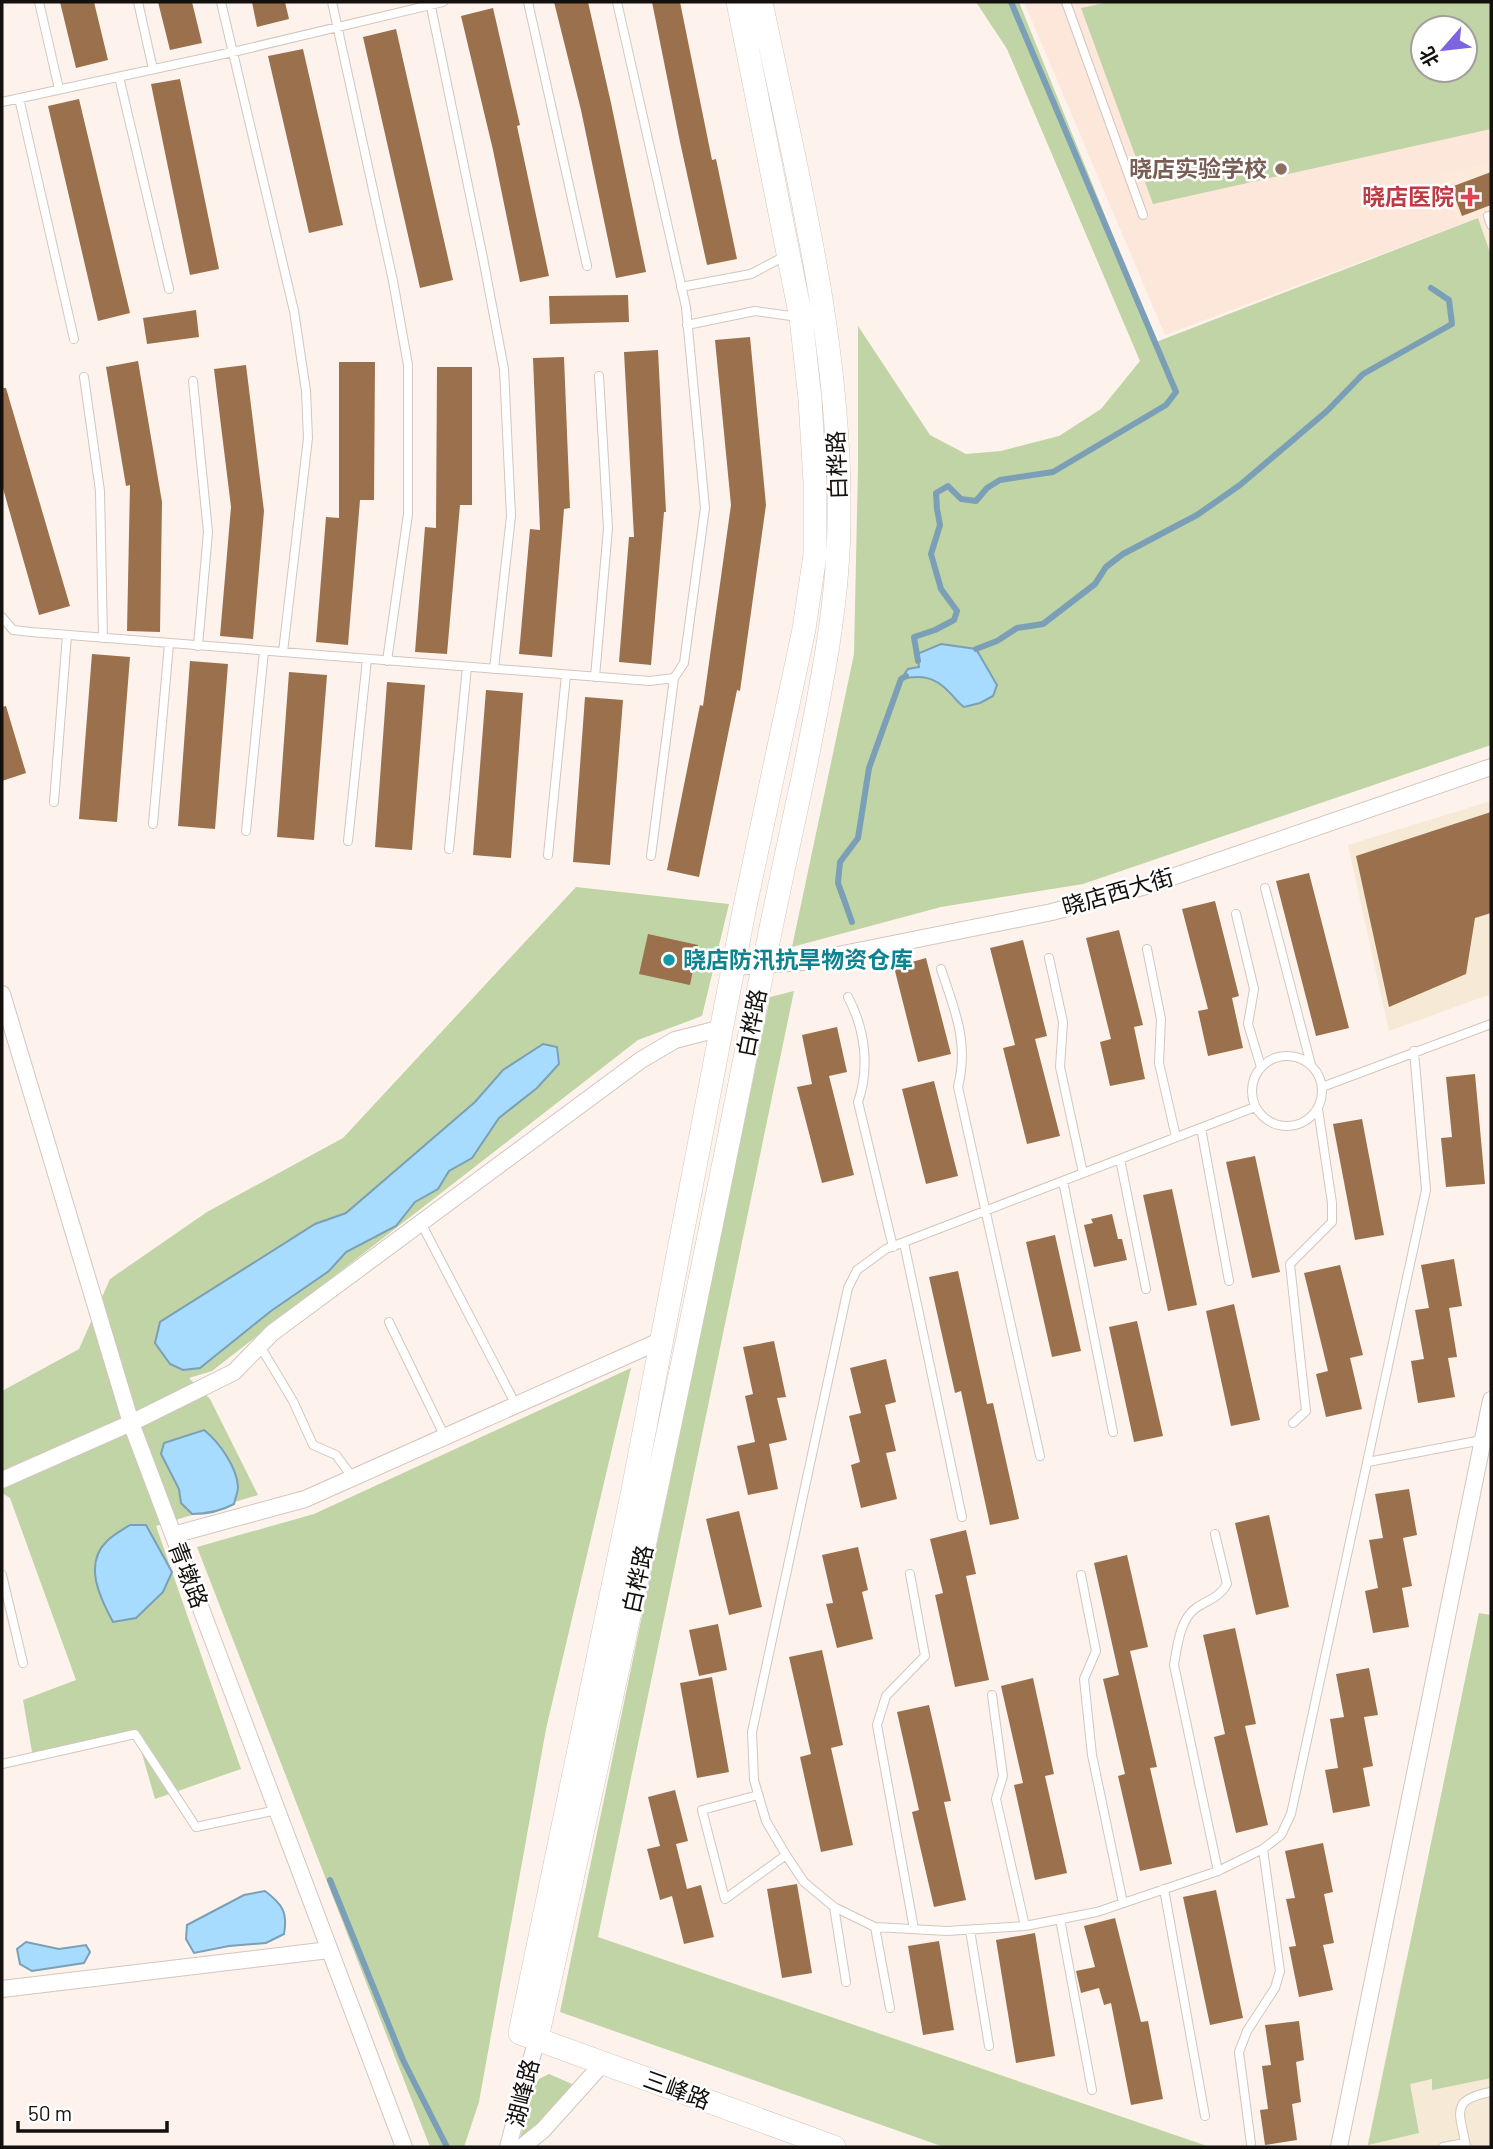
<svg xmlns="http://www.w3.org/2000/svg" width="1493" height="2149" viewBox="0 0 1493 2149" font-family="Barlow,'Noto Sans SC',sans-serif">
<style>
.commercial{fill:#f6e9d5}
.built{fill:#fdeadb}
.education{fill:#fde6da;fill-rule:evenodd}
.green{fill:#c0d4a5;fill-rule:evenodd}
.water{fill:#a7dcfe;stroke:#7b9fb6;stroke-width:2}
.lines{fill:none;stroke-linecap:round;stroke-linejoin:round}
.stream{stroke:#7b9fb6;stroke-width:6}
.building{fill:#9a704d}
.lane-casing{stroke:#d2c6bd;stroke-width:10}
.street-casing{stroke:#d2c6bd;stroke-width:18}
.secondary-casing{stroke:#d2c6bd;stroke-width:24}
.lane{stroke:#fff;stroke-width:8}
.street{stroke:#fff;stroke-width:16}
.secondary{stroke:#fff;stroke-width:23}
.education-dot{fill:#8d6e63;stroke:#fff;stroke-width:2.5}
.health-dot{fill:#e0444e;stroke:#fff;stroke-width:2.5}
.culture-dot{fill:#0f9aa8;stroke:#fff;stroke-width:2.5}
.labels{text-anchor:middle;stroke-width:5;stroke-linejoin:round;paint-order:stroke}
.education-label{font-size:23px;font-weight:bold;fill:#785e54;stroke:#fff;text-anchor:end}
.health-label{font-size:23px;font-weight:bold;fill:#be3a42;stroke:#fff;text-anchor:end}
.street-label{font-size:23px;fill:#14100d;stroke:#fff}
.culture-label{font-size:23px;font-weight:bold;fill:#0d838f;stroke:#fff;text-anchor:start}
</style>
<rect width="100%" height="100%" fill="#fdf3ec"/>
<path class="commercial" d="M1491,801V994L1389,1031L1348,845Z
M1491,1948V2147H1367L1406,1959Z"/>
<path class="built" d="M1491,163V255L1478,218L1459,225L1442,176Z"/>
<path class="education" d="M1024,2H1491V163L1442,176L1459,225L1165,335ZM1423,28H1465V70H1423Z"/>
<path class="green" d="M976,2H1019L1156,342L1478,218L1491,255V745L1083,884L941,907L792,947L854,654L858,466V326L930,435L966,454L1001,451L1059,436L1101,409L1140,361L1007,49Z
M1109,2H1491V129L1153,204L1081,8ZM1423,28H1465V70H1423Z
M576,887L729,904L702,1016L638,1040L212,1371L189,1378L210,1399L258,1495L156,1526L241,1769L155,1799L136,1733L33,1758L23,1700L76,1680L10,1498L2,1493V1391L79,1349L110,1279L207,1212L343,1138Z
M794,991L598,1937L1210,2147H944L560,2012L770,997Z
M631,1368L546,1729L479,2102L464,2147H430L197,1547L314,1514Z
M1479,1613L1491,1615V2078L1432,2090V2079L1410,2084L1419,2133L1368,2145Z
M549,2074L572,2084L571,2089L532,2132L520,2138L535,2086L539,2079Z"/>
<path class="water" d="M941,644L976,649L997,685L993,696L980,703L964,707C957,702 954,696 948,691C934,676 920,675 901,679L908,669L919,667L917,654Z
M543,1044L557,1047L559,1064L537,1088L499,1118L472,1158L449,1171L438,1189L415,1202L396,1226L346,1252L329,1271L271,1311L200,1368L183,1370L170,1364L155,1343L160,1322L315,1224L346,1213L475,1102L503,1070Z
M204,1430C219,1442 237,1467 238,1487C238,1492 235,1499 234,1504C221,1511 207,1514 192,1514L181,1503L179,1489L161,1454L164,1443Z
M130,1525H146L172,1572L163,1592L136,1618L113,1622C100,1598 83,1564 107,1541C113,1535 122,1530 130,1525Z
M265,1891C282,1904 288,1912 284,1934L266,1943L229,1946L194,1953L186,1939L187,1925L244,1895Z
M26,1942L59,1949L86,1945L90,1952L84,1963L32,1971L20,1964L17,1949Z"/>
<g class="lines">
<path class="stream" d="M976,649L997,641L1017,628L1043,624L1095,584L1106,567L1123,554L1197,515L1240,485L1327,411L1363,374L1452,324L1449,300L1431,288
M918,661L914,637L935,630L954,620L957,611L941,589L931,554L940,525L937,509L936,493L948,486L961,499L976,501L987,488L1000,480L1053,472L1166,405L1176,392L1011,2
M852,922L838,883L840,862L858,838L869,768L901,679L906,676
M330,1880L403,2060L447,2147"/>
</g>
<path class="building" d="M60,2H94L108,60L76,68Z
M158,2H192L202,43L170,50Z
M252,2H285L289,19L257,27Z
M554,2H588L611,103L646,272L616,278L581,110Z
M652,2H680L712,160L716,159L737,259L707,265L680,142Z
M493,8L520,125L517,126L549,276L520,282L493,150L461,16Z
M396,29L453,280L420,288L363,37Z
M303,49L343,225L309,233L268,56Z
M180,79L219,269L190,275L151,84Z
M79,99L130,313L98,321L48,106Z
M1491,172V205L1462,216L1451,187Z
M628,295L629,322L550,324L549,296Z
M196,310L199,337L147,344L143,318Z
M750,337L766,505L740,691L737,690L699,877L667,870L700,705L703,706L731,505L715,340Z
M658,350L666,512H664L651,665L619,662L629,537H634L624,352Z
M564,357L570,508L564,509L552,657L519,654L530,529L540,530L533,358Z
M138,361L162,502L160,632L127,631L130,485L126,486L106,367Z
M339,362H375L374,500H360L348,645L316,642L326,517L339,518Z
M246,365L264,511L253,639L220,636L231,507L214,369Z
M437,367H472V505H460L447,654L415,652L425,527L436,528Z
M2,388H6L70,606L39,615L2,485Z
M92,654L130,657L117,822L79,819Z
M190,661L228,664L215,829L178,826Z
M289,672L327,675L314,840L277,837Z
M387,682L425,685L412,850L375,847Z
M486,690L523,693L511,858L473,855Z
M585,697L623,700L610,865L573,862Z
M6,706L26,773L2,781V707Z
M1491,812V913L1475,918L1466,974L1389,1007L1356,856Z
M1309,873L1349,1028L1316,1036L1276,881Z
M1215,901L1239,996L1232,998L1243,1048L1208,1056L1198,1011L1208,1009L1182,909Z
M1119,930L1143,1025L1134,1027L1145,1079L1110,1086L1100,1042L1111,1039L1086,938Z
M648,934L698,945L690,985L639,974Z
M1023,940L1047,1036L1035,1039L1060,1136L1027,1144L1003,1048L1015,1045L990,948Z
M926,958L951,1054L918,1062L894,967Z
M837,1027L847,1072L829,1076L854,1175L822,1183L797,1087L812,1084L802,1035Z
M1475,1074L1485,1184L1446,1187L1441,1138L1452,1137L1446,1077Z
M934,1081L958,1176L926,1184L902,1089Z
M1362,1119L1384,1235L1355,1240L1333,1124Z
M1255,1156L1280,1272L1252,1278L1226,1162Z
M1172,1189L1197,1305L1168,1311L1143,1195Z
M1112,1214L1118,1239H1122L1127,1260L1094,1267L1084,1225L1093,1223L1091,1219Z
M1055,1235L1081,1351L1052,1357L1026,1242Z
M1454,1259L1462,1306L1449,1308L1457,1357L1448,1358L1455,1397L1418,1403L1411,1361L1424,1359L1415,1310L1429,1308L1421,1265Z
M1340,1265L1363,1355L1350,1358L1362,1409L1326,1417L1316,1374L1328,1371L1304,1273Z
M958,1271L987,1404L993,1403L1019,1519L990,1525L961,1391L955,1393L929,1277Z
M1234,1304L1260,1420L1231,1426L1206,1311Z
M1137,1321L1163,1436L1134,1442L1109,1327Z
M774,1341L786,1397L777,1398L787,1440L769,1444L778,1489L748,1495L737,1446L755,1442L745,1396L753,1394L743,1347Z
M886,1359L896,1402L885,1405L896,1451L886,1453L897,1499L861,1508L851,1465L860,1462L849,1416L861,1413L850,1368Z
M1409,1489L1417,1535L1403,1538L1412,1586L1402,1588L1409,1627L1373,1633L1365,1591L1378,1588L1369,1540L1383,1538L1375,1494Z
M739,1511L762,1607L729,1615L706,1519Z
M1269,1515L1289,1607L1256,1615L1235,1523Z
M966,1530L976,1574L966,1576L989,1680L955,1687L935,1595L943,1593L930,1539Z
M858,1547L868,1590L862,1592L873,1639L837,1648L826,1604L833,1603L822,1555Z
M1127,1555L1148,1647L1130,1651L1157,1767L1150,1768L1172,1864L1140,1871L1118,1776L1125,1774L1103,1679L1119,1675L1094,1563Z
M718,1624L727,1670L699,1676L689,1630Z
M1235,1628L1256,1724L1245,1726L1268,1825L1236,1833L1214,1737L1225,1734L1203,1635Z
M822,1650L843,1745L831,1748L853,1845L821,1852L800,1757L811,1754L789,1657Z
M1369,1668L1378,1715L1364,1717L1373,1766L1363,1768L1370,1806L1333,1813L1325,1770L1338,1768L1330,1719L1344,1717L1336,1674Z
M712,1677L729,1772L697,1778L680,1683Z
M1033,1678L1054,1774L1045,1776L1067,1873L1035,1880L1014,1785L1023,1783L1001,1686Z
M929,1705L951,1801L944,1802L966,1900L934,1907L912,1812L919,1810L897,1712Z
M675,1790L688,1841L676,1844L687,1889L701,1885L714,1937L684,1944L672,1896L660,1900L647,1849L660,1846L648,1797Z
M1323,1843L1333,1892L1324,1894L1334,1943L1323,1945L1333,1990L1299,1997L1289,1947L1296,1946L1286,1899L1295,1898L1285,1851Z
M797,1884L812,1973L782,1978L767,1889Z
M1216,1890L1243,2018L1210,2025L1183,1897Z
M1115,1918L1141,2022L1148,2021L1163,2099L1131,2105L1111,2003L1104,2005L1099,1988L1081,1993L1076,1971L1095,1967L1084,1926Z
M1035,1933L1055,2056L1016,2063L996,1940Z
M939,1941L954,2030L923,2035L908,1946Z
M1299,2021L1304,2060L1296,2062L1301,2102L1292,2104L1297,2140L1265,2145L1260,2110L1268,2109L1262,2066L1271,2065L1265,2025Z"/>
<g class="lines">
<defs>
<path id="lane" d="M39,2L59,89
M138,2L153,69
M221,2L294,311L306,391L308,438L283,652
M332,2L393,281L408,365V514L387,661
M430,2L483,258L504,369L511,516L494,669
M528,2L587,266
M1066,2L1143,215
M119,77L169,289
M19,98L74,339
M2,102L233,52L443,2
M1488,216L1491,225
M681,287L751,274L785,256
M687,325L755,311L798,317
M84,377L100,491L103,638
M193,381L208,532L198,646
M2,617L13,630L31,632L650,681L674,678L684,663L705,508L686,307L617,2
M595,677L608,528L599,376
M54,802L67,635
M153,824L169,644
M246,831L264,651
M348,841L367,659
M449,849L467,667
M548,855L566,675
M651,856L674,678
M1265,888L1311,1065
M1236,914L1254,989L1248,1024L1261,1067
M1147,949L1161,1019L1159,1063L1176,1137
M1049,958L1063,1022L1060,1067L1083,1173
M941,969C955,1011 969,1042 958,1087L1040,1456
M848,997C865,1029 870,1068 858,1102L893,1247
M1252 1091a35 35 0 1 1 70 0a35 35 0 1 1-70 0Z
M1322,1087L1491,1024
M1255,1107L886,1249L857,1270L848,1288L752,1732L754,1780L766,1821L786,1855L804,1882L834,1907L875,1927L947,1931L1025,1926L1097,1912L1218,1871L1263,1849L1281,1835L1291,1814L1426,1190L1414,1051
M1201,1128L1229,1281
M1120,1159L1146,1289
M1063,1181L1113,1432
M421,1223L516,1405
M904,1243L962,1517
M389,1322L445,1437
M260,1346L293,1401L313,1445L336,1455L353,1478
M1293,1423L1306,1411L1290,1264L1332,1222V1203L1318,1109
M1368,1462L1482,1440
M1215,1534L1227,1584C1220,1597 1208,1600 1196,1608C1180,1619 1177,1647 1174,1665L1218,1871
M910,1574L925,1656L886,1696L877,1725L914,1929
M2,1575L23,1663
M1081,1575L1096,1651L1084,1679L1092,1755L1123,1903
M992,1695L1003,1776L996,1799L1025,1926
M2,1764L135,1734L196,1827L277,1810
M758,1795L702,1810L725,1899L786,1855
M1164,1889L1205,2116
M834,1907L846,1982
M1060,1919L1092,2090
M875,1927L890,2008
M970,1930L989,2046
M1251,2144L1239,2052L1247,2031L1275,1988L1280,1971L1263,1849
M1443,2147L1465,2143
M1466,2147C1460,2112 1449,2100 1491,2092"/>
<path id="street" d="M733,967L803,962L1052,912L1146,886L1491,767
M2,994L131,1423L404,2147
M2,1480L131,1423L234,1372L272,1333L641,1060L675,1040L722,1028
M173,1535L305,1499L662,1340
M2,1989L329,1950
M508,2147L537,2038
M522,2147L543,2130L604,2062
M1339,2147L1491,1400"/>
<path id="secondary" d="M738,2L801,318L810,399L815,482V555L804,629L744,911L632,1495L520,2033L834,2147
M537,2038C613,1695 687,1352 755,1008C770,930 787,851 804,773C821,688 839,603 839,516C841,342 796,171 761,2"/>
</defs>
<use href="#lane" class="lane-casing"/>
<use href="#street" class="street-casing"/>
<use href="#secondary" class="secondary-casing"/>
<use href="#lane" class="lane"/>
<use href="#street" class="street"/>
<use href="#secondary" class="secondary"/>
</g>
<circle class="education-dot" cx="1281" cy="169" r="7"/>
<path class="health-dot" d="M1466.5 186.5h7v7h7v7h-7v7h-7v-7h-7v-7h7z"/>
<circle class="culture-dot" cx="669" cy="960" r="7"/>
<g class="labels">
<g class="education-label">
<text x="1267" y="177">晓店实验学校</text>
</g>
<g class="health-label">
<text x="1454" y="205">晓店医院</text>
</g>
<g class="street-label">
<text transform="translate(837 465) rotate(-92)" y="8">白桦路</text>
<text transform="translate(1118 892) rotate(-16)" y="8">晓店西大街</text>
<text transform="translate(752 1023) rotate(-79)" y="8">白桦路</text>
<text transform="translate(188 1575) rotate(69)" y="8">青墩路</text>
<text transform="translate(638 1579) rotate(-78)" y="8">白桦路</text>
<text transform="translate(677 2090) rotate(20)" y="8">三峰路</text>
<text transform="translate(523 2093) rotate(-76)" y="8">湖峰路</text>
</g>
<g class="culture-label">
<text x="683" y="968">晓店防汛抗旱物资仓库</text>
</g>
</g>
<rect width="1493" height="2149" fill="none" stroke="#14100d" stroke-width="7"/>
<g transform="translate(1444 49) rotate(242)"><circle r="33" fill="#ffffff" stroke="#a19f9e" stroke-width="2"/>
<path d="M0-5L12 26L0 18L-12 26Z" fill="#7f64df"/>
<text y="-10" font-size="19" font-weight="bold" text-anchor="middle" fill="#14100d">北</text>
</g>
<path d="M18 2121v10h149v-10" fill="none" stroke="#14100d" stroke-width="3.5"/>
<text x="28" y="2121" font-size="21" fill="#14100d" stroke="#ffffff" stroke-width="5" paint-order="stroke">50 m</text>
</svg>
